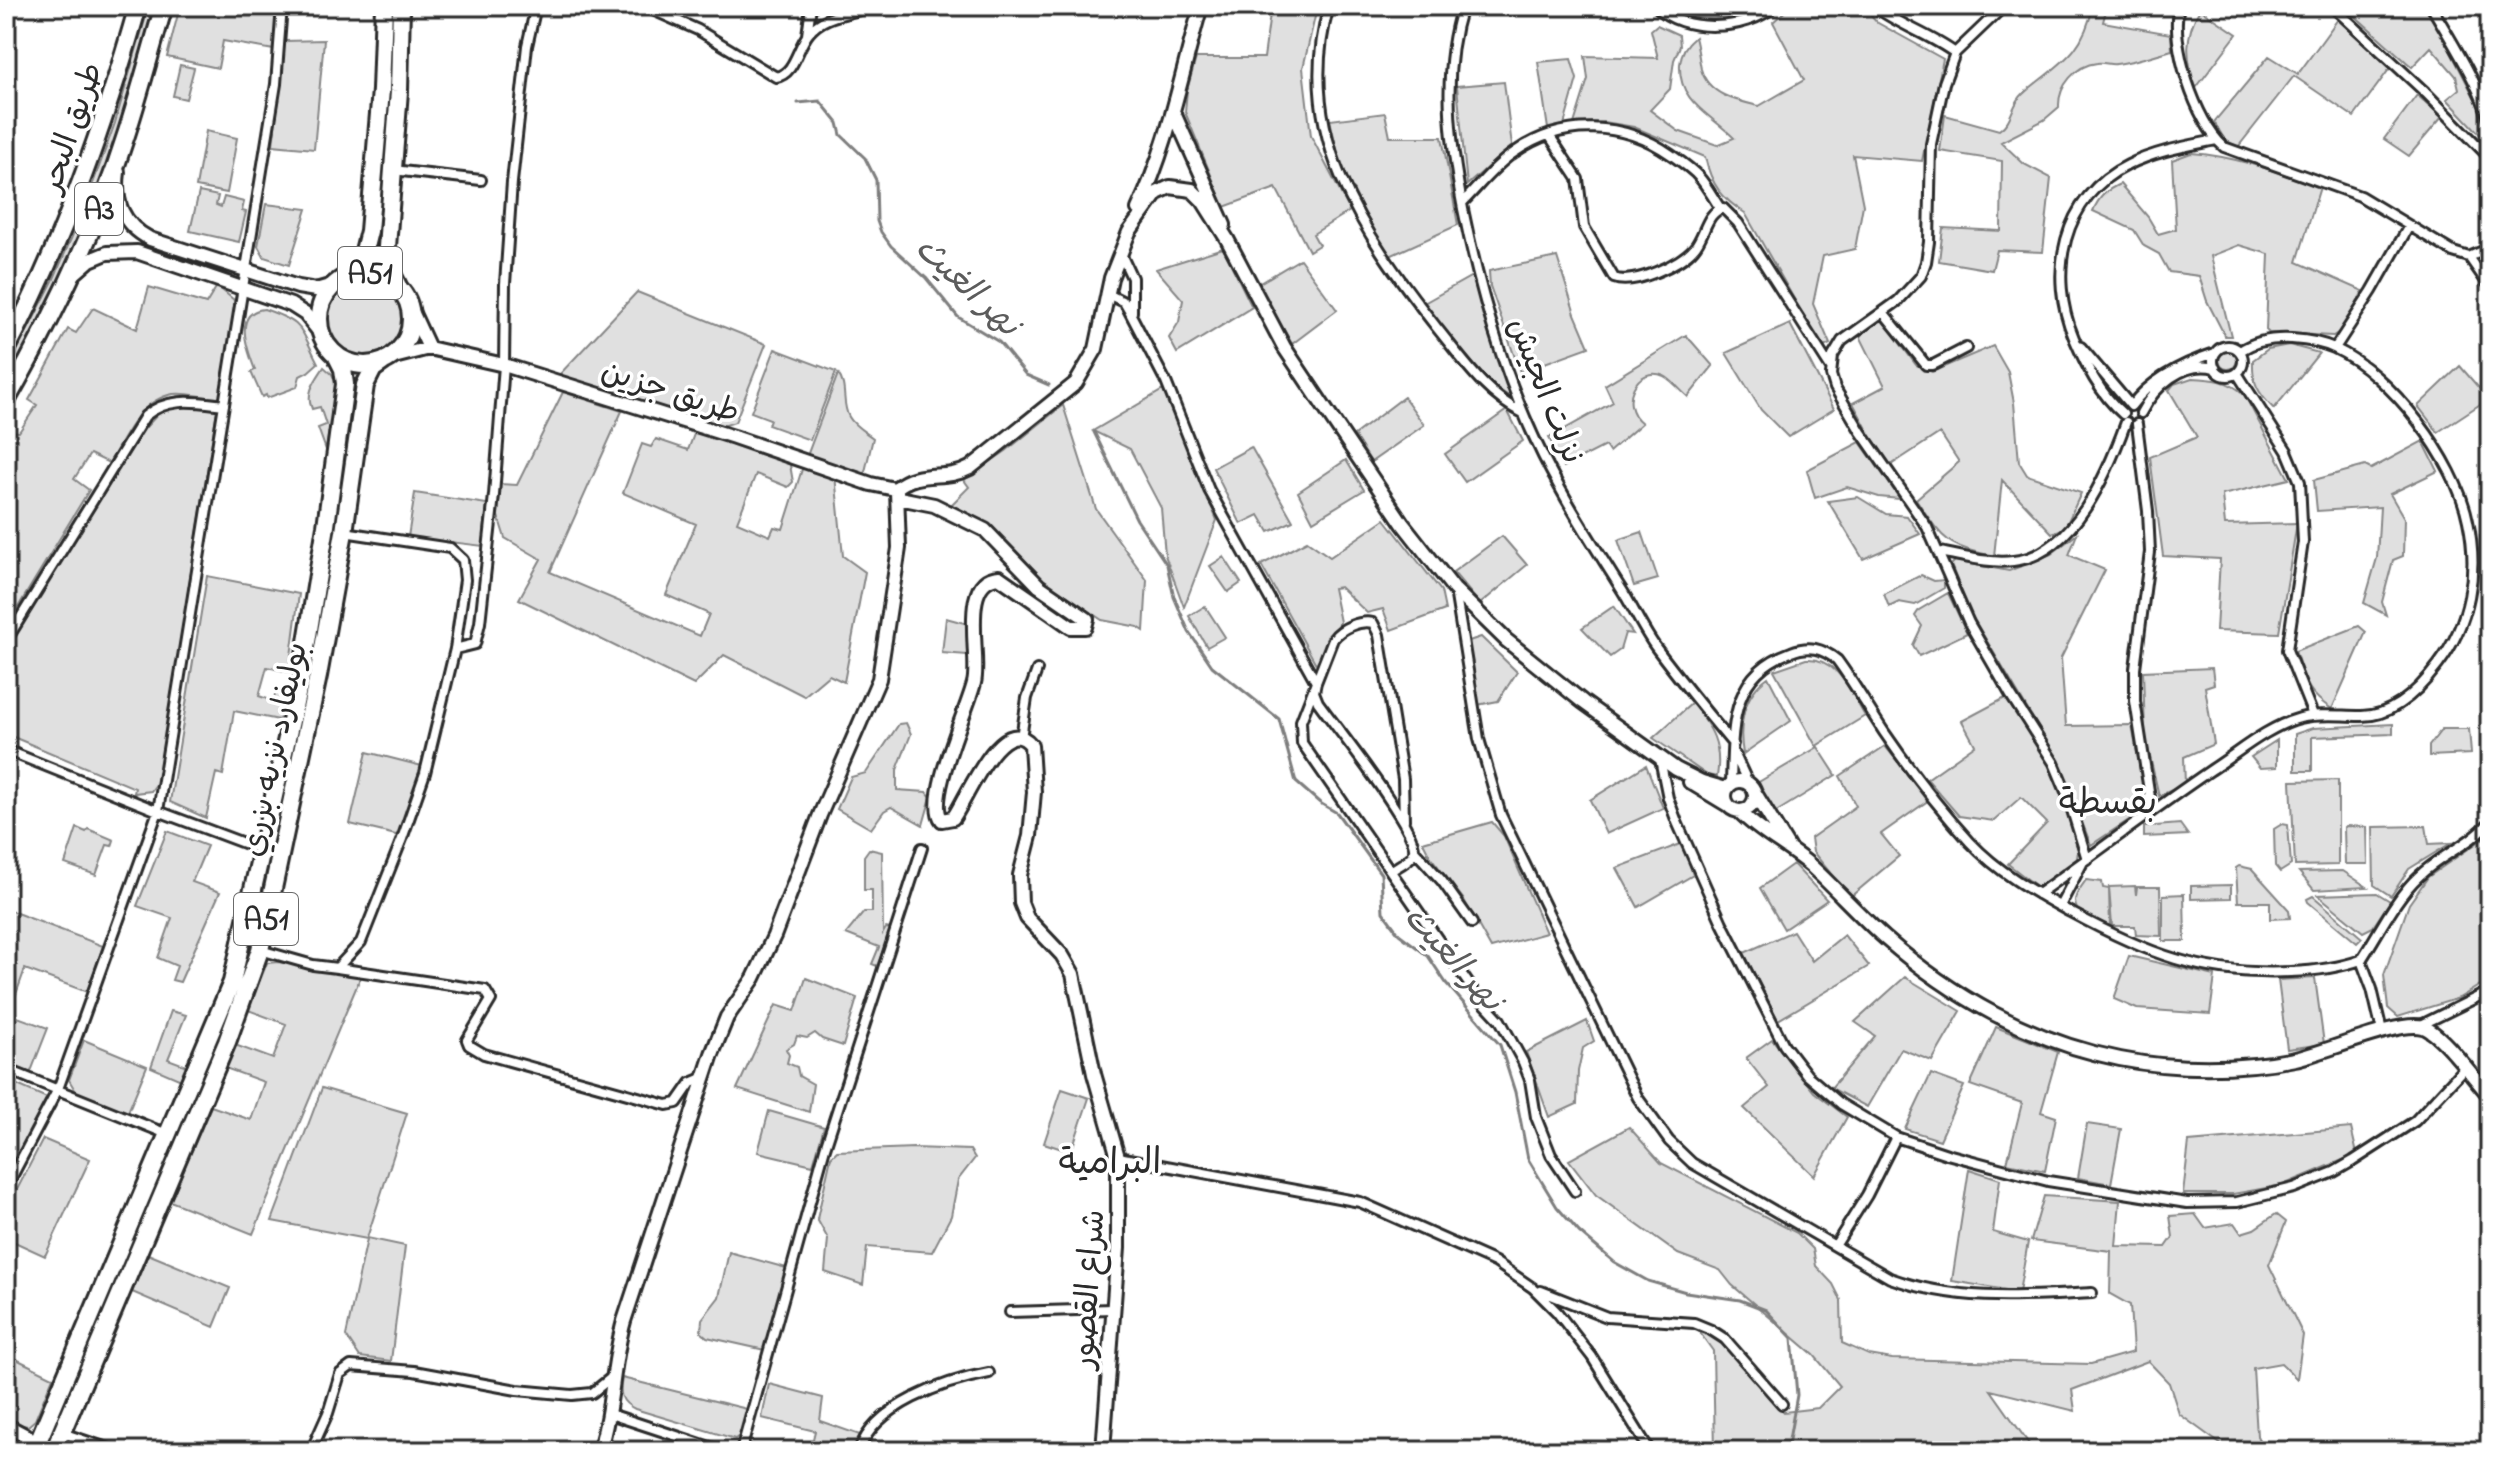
<svg xmlns="http://www.w3.org/2000/svg" width="2496" height="1457" viewBox="0 0 2496 1457" font-family="'Indie Flower','Playpen Sans Arabic',sans-serif">
<style>
.green{fill:#e0e0e0;stroke:#868686;stroke-width:2}
.lines{fill:none;stroke-linecap:round;stroke-linejoin:round}
.stream{stroke:#7e7e7e;stroke-width:3}
.street-casing{stroke:#2b2b2b;stroke-width:14}
.secondary-casing{stroke:#2b2b2b;stroke-width:18}
.highway-casing{stroke:#2b2b2b;stroke-width:22}
.street{stroke:#fff;stroke-width:8}
.secondary{stroke:#fff;stroke-width:12}
.highway{stroke:#fff;stroke-width:16}
.labels{text-anchor:middle;stroke-width:7;stroke-linejoin:round;paint-order:stroke}
.shield{fill:#fff;stroke:#6b6b6b;stroke-width:2}
.shield-label{font-size:30px;font-weight:bold;fill:#2b2b2b}
.street-label{font-size:32px;fill:#2b2b2b;stroke:#fff}
.water-label{font-size:34px;font-style:italic;fill:#5c5c5c;stroke:#fff}
.quarter-label{font-size:36px;fill:#2b2b2b;stroke:#fff}
</style>
<rect width="100%" height="100%" fill="#fff"/>
<filter id="ink" filterUnits="userSpaceOnUse"><feTurbulence type="fractalNoise" baseFrequency=".0125" numOctaves="2"/><feDisplacementMap in="SourceGraphic" scale="16" xChannelSelector="R" yChannelSelector="G"/><feConvolveMatrix kernelMatrix="1 2 1 2 8 2 1 2 1" color-interpolation-filters="sRGB"/></filter>
<g filter="url(#ink)">
<path class="green" d="M149,6H158L106,175L60,284L6,388V372L53,281L83,211L115,123Z
M180,6L245,12L246,6H276L274,50L223,41L218,68L167,57Z
M389,6H396L381,266L371,263V258L374,254C384,172 386,89 389,6Z
M1271,6L1317,8L1303,68L1311,136L1350,211L1313,234L1319,245L1309,251L1276,188L1224,207L1185,112L1187,90L1196,58H1264Z
M1669,6H1759L1761,8C1730,18 1698,26 1669,6Z
M1791,6H1863L1878,23L1943,59L1922,161L1853,155L1863,205L1855,249L1823,256L1813,304L1830,344L1822,348L1745,213C1722,199 1711,184 1705,157L1634,127L1604,122L1574,124L1588,79L1585,56L1658,58L1651,30L1657,25L1679,35L1680,46L1674,60L1670,89L1650,110L1678,131L1717,145L1734,138C1711,114 1678,103 1680,64C1681,52 1686,44 1695,37C1698,48 1699,59 1701,69C1708,95 1737,101 1759,106L1804,80L1773,22Z
M2093,6H2107L2103,22L2171,34L2172,50C2154,55 2135,62 2116,64C2110,65 2104,62 2097,63C2076,65 2058,86 2059,107L2044,120L2001,142L2024,164L2051,178L2043,252L1997,250L1992,270L1939,261L1943,228L2001,231L2002,161L1940,151L1945,115L1999,130C2013,121 2011,105 2023,94C2058,63 2082,57 2093,6Z
M2359,6H2427L2483,114L2486,132L2480,134L2447,99L2459,89L2456,76L2431,47L2412,67L2353,14Z
M2200,9L2237,34L2196,88C2186,60 2184,35 2200,9Z
M2338,19L2390,68L2354,117L2294,76L2238,147L2225,140L2214,122L2269,56L2298,74Z
M324,40L314,149L273,145L285,41Z
M1571,59L1577,79L1564,125L1548,129L1538,62Z
M180,65L194,68L186,99L173,96Z
M1504,82L1512,146L1467,185L1457,86Z
M2417,95L2442,117L2409,156L2384,139Z
M1385,113L1390,137H1442L1458,225L1390,256L1372,229L1340,163L1330,120Z
M206,131L237,138L227,193L196,187Z
M2191,153C2236,156 2277,172 2320,187L2297,262L2363,291L2344,329L2333,336L2269,333L2266,330L2269,254L2239,245L2211,256L2231,336H2225L2207,301L2199,276L2169,272L2159,254L2144,246L2134,230L2093,211C2099,197 2106,190 2120,184L2148,217L2158,234L2176,229L2172,160Z
M199,192L218,196L216,205L221,207L224,197L244,202L242,211L246,212L239,242L190,231Z
M266,204L307,209L289,265L264,257L258,246Z
M1223,248L1252,307L1177,353L1169,338L1179,322L1183,300L1156,269Z
M1557,257L1575,314L1589,347L1520,372L1490,286L1489,271Z
M1300,259L1337,310L1292,344L1258,284Z
M1472,276L1511,397C1486,386 1443,326 1424,303Z
M328 319a37 37 0 1 1 74 0a37 37 0 1 1-74 0Z
M217,286L234,300V310L222,394L219,398C204,398 188,392 173,394C139,400 125,437 109,463L90,454L74,479L89,490L6,627V438L10,431L19,432L37,405L29,400L68,329L76,333L93,308L137,329L149,287L206,304Z
M637,292L766,344L735,422L720,427L559,375Z
M264,309C304,323 299,326 318,363L308,372L300,376L297,387L267,398L266,395L262,397L251,372L255,370C248,351 232,312 264,309Z
M1883,320L1916,365L1932,372L1993,346L2008,372L2014,403L2019,462L2027,475L2081,493L2065,528L2052,533L2002,480L1994,556C1945,547 1943,539 1916,499L1959,462L1940,433L1891,465L1872,438L1853,403L1885,386L1859,334Z
M1790,324L1834,409L1788,437L1761,410L1726,353Z
M1686,335L1713,366L1688,397C1680,390 1672,380 1664,376C1637,364 1617,404 1642,423L1609,452L1605,446L1564,467L1549,438L1613,402L1605,385Z
M2289,345L2319,353L2274,409C2258,393 2252,383 2253,360L2268,349Z
M775,349L836,372L810,440L768,425L770,419L751,412Z
M2219 360a9 9 0 1 1 18 0a9 9 0 1 1-18 0Z
M2460,366L2484,394L2490,391V407L2485,401L2438,432L2418,406Z
M324,367L332,374L336,383L326,450L318,428L326,425L320,407L312,409C305,393 315,381 324,367Z
M358,374L363,377L324,618L251,964L48,1451H38L236,988L351,379L353,375Z
M838,374C848,386 841,403 849,417C854,426 865,432 873,438L864,476L807,456Z
M2192,378C2213,379 2228,380 2244,394L2289,479L2222,495L2225,525L2297,523L2279,633L2216,631L2220,559L2163,556L2150,457L2197,437L2169,390L2174,384Z
M1163,390L1217,520L1184,607L1165,555L1161,508L1130,449L1093,431Z
M563,392L622,411L550,572L700,636L709,614L666,595L696,524L623,493L642,444L651,447L656,439L688,450L696,429L789,459L793,482L788,487L756,474L737,522L770,536L774,527L783,529L804,463L835,475L843,556L865,572L844,682L829,675L804,696L724,655L694,685L519,599L541,559L505,538L498,516L500,484L517,485Z
M1404,397L1424,425L1371,462L1354,435Z
M179,404L217,410L159,773L157,783L151,791L134,793L135,788L6,734V650L145,428L160,412Z
M1063,405L1096,509L1147,580L1144,631L1138,627L1102,620L1046,583L990,526L950,506L969,487L964,480L1006,451Z
M1507,410L1523,441L1465,482L1445,454Z
M2423,441L2438,471L2390,494L2404,518L2403,556L2393,560L2382,602L2386,615L2364,603L2377,558L2380,507L2317,511L2314,480L2365,466L2371,469Z
M1860,442L1900,499L1879,497L1847,487L1815,498L1807,470Z
M1251,447L1293,521L1269,532L1259,515L1241,524L1213,468Z
M1346,460L1364,490L1313,521L1298,492Z
M415,493L487,504L483,546L408,537Z
M1858,497L1886,514L1907,516L1920,534L1863,559L1828,501Z
M1385,519L1441,591L1445,610L1391,630L1383,609L1367,613L1340,587L1333,588L1340,622L1316,664L1261,565L1307,541L1330,557Z
M1642,532L1658,579L1634,586L1618,540Z
M2077,534L2069,555L2105,570L2061,658L2066,726L2132,725L2147,808L2091,845L2057,759L1969,611L1951,565L1955,561L2009,571L2051,554Z
M2490,534V610L2481,607L2480,535Z
M1502,536L1527,565L1480,604L1453,572Z
M1224,557L1241,583L1228,592L1210,566Z
M1921,575L1934,581L1944,580V588L1915,605L1899,602L1889,607L1884,594Z
M207,576L299,594L289,672L267,667L259,696L273,701L276,692L286,694L279,720L234,711L223,775L216,773L206,818L170,802Z
M1948,593L1967,633L1919,656L1913,645L1922,626L1915,616L1919,610Z
M1205,606L1225,637L1207,647L1189,616Z
M1614,606L1633,634L1625,633L1620,650L1610,657L1582,628Z
M946,618L968,624L967,655L942,653Z
M2359,626L2366,632L2332,709C2305,692 2305,679 2295,651Z
M1481,637L1517,672L1498,701L1477,705L1466,642Z
M1806,659C1838,657 1851,693 1865,716L1816,746L1774,670Z
M2212,668L2214,684L2205,687L2214,744L2184,757L2185,784L2159,796L2145,735L2143,671Z
M1768,677L1791,721L1743,754C1738,725 1743,695 1768,677Z
M2005,698L2040,748L2057,779L2078,849L2077,859L2039,888L2008,864L2047,823L2021,797L1994,821L1959,816L1927,779L1975,745L1962,721Z
M1692,703C1712,728 1722,744 1717,777L1707,775L1653,738Z
M906,723L911,734L897,770V790L927,792L931,797L923,825L891,807L884,811L871,829L837,809L851,777L866,773L899,724Z
M2393,724V734L2312,737V771H2295V734L2313,728Z
M2442,729H2469L2471,754L2429,756V746Z
M2277,740V767L2260,768L2251,757Z
M1885,746L1929,800L1881,834L1899,856L1850,897L1813,852L1811,838L1856,806L1840,776Z
M1818,747L1836,775L1776,812L1757,783Z
M367,752L422,766L400,836L350,824Z
M1646,765L1663,808L1606,834L1590,800Z
M2338,780V865L2295,866L2291,781Z
M1492,822L1504,836L1546,933L1491,948L1464,900L1430,856L1423,842Z
M2180,824L2188,835L2144,837V827Z
M2282,824L2288,825L2291,865L2280,872L2275,866L2274,829Z
M2346,826L2367,827L2368,864H2345L2344,828Z
M2426,826L2429,844L2451,843L2409,869L2391,896L2374,885L2373,827Z
M77,828L86,832L88,829L114,840L112,846L107,845L96,875L65,864Z
M167,831L207,846L192,882L220,892L180,982L172,980L177,966L158,958L172,918L137,906Z
M2490,834V979L2459,998L2398,1017L2388,1008L2384,975L2409,904L2428,877Z
M1683,843L1693,875L1638,907L1617,868Z
M869,849L882,852L883,933L886,928L891,929L877,966L872,964L879,947L846,934L864,912H872V890H864V856Z
M1793,864L1827,900L1784,929L1760,888Z
M2239,866L2252,869L2289,910L2290,918L2270,919V902H2238L2236,868Z
M2343,871L2367,887L2314,890L2299,872Z
M2086,880L2102,882L2103,888L2109,889L2110,929L2077,909C2071,898 2080,889 2086,880Z
M2231,885V898L2191,899V886Z
M2135,886L2136,895L2137,887H2160L2161,936L2136,935L2135,926H2112L2109,887Z
M2377,893L2390,901L2373,927L2363,932L2318,895Z
M2184,894L2185,941H2163V895Z
M2313,896L2362,938L2357,943L2308,902L2307,899Z
M6,909L103,946L87,992L25,969L9,1014L48,1028L30,1074L6,1065Z
M1793,931L1812,961L1844,935L1869,966L1778,1020L1744,953Z
M2129,956L2215,976L2210,1014L2137,1009L2114,999Z
M278,962L361,976L253,1234L170,1201L211,1106L251,1120L264,1082L225,1068L235,1045L273,1059L286,1024L248,1010L267,963Z
M1905,977L1961,1011L1932,1061L1901,1049L1867,1107L1831,1088L1875,1036L1855,1022Z
M806,978L857,998L843,1046L822,1039L815,1033L807,1038L797,1036L794,1044L786,1049L789,1055L787,1063L797,1067L799,1076L813,1084L809,1112L737,1089L776,1005L795,1011Z
M2315,978L2324,1044L2287,1049L2278,980Z
M171,1011L186,1015L168,1059L187,1066L181,1080L151,1067Z
M1587,1021L1594,1041L1583,1048L1578,1071L1577,1104L1549,1117L1526,1052Z
M1996,1027L2058,1052L2041,1112L2056,1117L2045,1171L2007,1163L2022,1103L1970,1085Z
M1772,1039L1814,1092L1847,1117L1814,1176L1744,1108L1769,1087L1746,1058Z
M84,1040L147,1066L128,1112L78,1095L69,1080Z
M1931,1074L1964,1086L1940,1140L1905,1129Z
M6,1080L47,1098L6,1177Z
M322,1088L407,1113L367,1238L405,1246L391,1361L360,1357L346,1336L367,1239L272,1221Z
M1062,1089L1089,1098L1071,1152L1044,1143Z
M769,1111L824,1127L813,1165L758,1152Z
M2087,1124L2121,1129L2111,1184L2078,1178Z
M1629,1127L1661,1163L1797,1233L1813,1249L1816,1266L1833,1284L1841,1300L1842,1343L1869,1355L1892,1359L2091,1364L2133,1352L2130,1305L2110,1294L2111,1251L2031,1241L2044,1196L2120,1201L2116,1246L2166,1247L2173,1237L2170,1216L2195,1214L2205,1228L2234,1223L2241,1233L2254,1229L2276,1214L2286,1222L2269,1265L2303,1335L2297,1379L2281,1363L2253,1368L2257,1436L2265,1451H2230L2179,1414L2169,1383L2148,1361L2072,1390L2075,1411L1991,1390L2034,1451H1715L1713,1351L1695,1326L1717,1339L1784,1412L1818,1408L1840,1386L1814,1355L1732,1285L1720,1270L1678,1254L1596,1195L1569,1160Z
M2351,1128L2357,1154L2283,1185L2233,1194H2183L2189,1142Z
M43,1139L90,1159L45,1256L6,1238V1211Z
M914,1148L970,1150L975,1158L958,1180L951,1216L932,1252L867,1247L863,1285L825,1272L828,1239L817,1219L831,1157L837,1151Z
M1969,1169L2000,1179L1993,1232L2028,1242L2019,1292L1952,1281Z
M729,1252L790,1269L765,1350L707,1337L701,1332L702,1319L719,1297Z
M148,1254L230,1288L214,1327L132,1292Z
M6,1354L53,1377L35,1420L28,1426L16,1424L6,1419Z
M622,1378L751,1410L743,1433L735,1439L635,1409C620,1402 619,1393 622,1378Z
M769,1384L823,1398L820,1421L860,1435L855,1451H810L815,1431L762,1418Z"/>
<g class="lines">
<path class="stream" d="M798,103L820,101L838,123L841,135L865,158L876,180L877,221L881,232L891,246L926,278L958,317L999,342L1026,375L1049,385
M1094,432L1137,520L1167,565L1174,597L1189,632L1212,666L1279,719L1296,782L1320,803L1337,813L1381,874L1383,912L1399,934L1428,956L1446,983L1500,1045L1515,1092L1528,1159L1557,1207L1579,1232L1614,1262L1648,1281L1686,1292L1740,1300L1766,1310L1792,1338L1797,1395L1787,1451"/>
<defs>
<path id="street" d="M644,6L698,30L776,77C795,74 797,47 809,33C825,13 850,15 872,6
M946,6H951
M1329,6C1293,133 1362,232 1437,328C1463,360 1486,395 1523,413
M1462,6C1441,74 1450,141 1463,209C1480,293 1505,380 1543,456C1566,502 1593,544 1620,587C1633,607 1643,630 1657,649C1681,681 1707,713 1733,744
M1656,6C1682,34 1747,31 1774,6
M1874,6C1899,25 1929,34 1955,53
M2004,6L1955,53L1944,83L1931,144L1929,242L1926,262L1921,276L1898,301L1842,341L1833,356L1831,375L1835,388L1861,432L1927,527L1969,623L2010,694L2054,763L2067,794L2087,859
M2179,6C2169,42 2196,123 2224,147L2360,196L2453,252L2469,257L2490,248
M2332,6L2426,93L2490,158
M2431,6C2449,37 2481,87 2489,121C2491,132 2489,143 2487,153
M807,35L811,6
M1549,135L1578,179L1584,227L1614,278C1633,286 1681,264 1694,248C1705,236 1706,212 1723,208L1738,223L1830,367
M393,170L481,180
M1462,203C1479,186 1495,165 1515,152C1563,118 1624,122 1670,154C1680,161 1691,168 1699,177C1707,186 1713,198 1720,208
M1120,252L1132,278V312
M2469,257L2490,287
M1106,293L1124,302L1128,309L1166,382L1209,490L1316,682L1314,692L1318,702C1335,726 1419,830 1414,852C1412,860 1397,866 1391,871
M1883,312L1926,365H1933L1966,348
M2213 361a15 15 0 1 1 30 0a15 15 0 1 1-30 0Z
M2081,347L2131,406C2151,379 2184,363 2215,353
M2335,348L2372,291L2409,226
M2237,373L2287,451L2300,482L2303,542L2287,650L2313,715
M2141,413C2154,387 2183,360 2215,368
M2123,414C2100,394 2086,366 2074,338C2047,274 2062,197 2128,165C2156,151 2187,146 2216,140
M2137,424L2148,511L2150,552L2135,668V701L2152,810
M1939,552C1963,556 1989,564 2013,561C2074,555 2108,472 2126,422
M1455,590L1479,739L1501,815L1638,1098L1669,1141L1692,1163L1890,1278C1957,1302 2022,1297 2092,1293
M6,641L145,416C168,396 197,402 224,405
M455,649L475,644L480,623L494,495L504,365L505,284L512,182L527,46L536,6
M1021,738L1027,698L1037,670
M6,750L158,811L262,850
M1735,755L1748,783
M1660,759L1668,798L1677,822L1722,923L1784,1045L1807,1075L1841,1104L1896,1137L1947,1154L2048,1181L2187,1203L2237,1202L2294,1188L2334,1172L2353,1161L2415,1121L2464,1068
M1731,783C1733,728 1729,674 1791,652C1809,645 1822,648 1837,660C1854,683 1868,708 1884,732C1910,770 1939,808 1970,842C1999,873 2034,892 2070,912C2146,953 2202,976 2290,972C2314,971 2338,968 2361,960L2372,989L2382,1031
M1404,820L1403,779L1379,635L1373,623C1360,620 1341,628 1333,639L1301,721L1302,743L1475,993L1500,1020L1523,1062L1530,1080L1536,1117L1551,1155L1575,1191
M1414,850L1442,881L1472,923
M2038,894C2096,853 2152,810 2211,770C2239,752 2267,727 2300,718C2319,713 2340,716 2360,716C2392,717 2420,689 2438,665C2470,623 2479,572 2468,521C2456,460 2391,374 2334,348C2321,342 2306,340 2292,339C2274,338 2255,341 2240,351
M2060,906L2082,864
M260,950L313,965L337,968L361,942L402,839L425,773L455,649L465,580L463,560L450,548L344,532
M2361,960C2379,933 2395,898 2419,876C2441,855 2469,845 2490,822
M337,968L485,990L491,1000L467,1040L469,1045L484,1054L667,1105L677,1103L691,1083L703,1078
M2419,1026L2490,991
M6,1069L167,1134
M1118,1157L1360,1202L1495,1262L1533,1288L1557,1312L1592,1357L1650,1451
M6,1188L58,1089L158,811L276,84L282,6
M1835,1246L1867,1195L1896,1137
M1541,1291L1607,1317L1694,1323L1711,1330L1725,1339L1782,1404
M1010,1312L1112,1309
M610,1414L722,1451
M62,1433L116,1451
M311,1451L328,1413L340,1374L351,1366L414,1371L517,1390L572,1395L592,1393L612,1377
M741,1451L825,1148L922,848
M859,1451C874,1405 945,1381 989,1373"/>
<path id="secondary" d="M1173,111L1224,225
M118,172C114,202 122,224 150,239L298,287L316,290L333,285
M1138,209C1169,144 1181,74 1201,6
M74,274L90,260L107,253L137,252L291,305L305,314L321,334
M410,307L429,348
M390,358L429,348L504,365L734,437L871,484L895,489
M895,489C920,468 944,482 970,468L1076,383L1096,349L1111,278L1129,232L1157,193L1170,187L1192,190L1203,201L1227,239L1284,347L1326,410L1403,524L1454,589L1506,640L1583,702L1676,769L1702,782L1726,789
M899,498L934,505L985,530L1039,586L1087,619L1085,627H1071L999,577C958,579 981,658 974,683C968,709 925,799 942,820L953,818C965,803 1002,708 1031,745L1034,792L1030,836L1020,875L1021,903L1027,918L1062,955L1073,974L1094,1074L1118,1157V1248L1103,1451
M1725 796a15 15 0 1 1 30 0a15 15 0 1 1-30 0Z
M1690,782L1728,805
M1755,793L1788,847
M1739,811C1760,833 1788,846 1811,866C1836,889 1859,915 1885,938C1951,996 2032,1042 2120,1059C2175,1070 2239,1070 2295,1059C2325,1053 2398,1020 2423,1027C2442,1033 2475,1080 2490,1096
M6,1425L38,1442
M599,1451C613,1408 612,1364 624,1321L712,1054L727,1017L754,978L774,936L820,815L879,679L899,548L897,491"/>
<path id="highway" d="M319 319a46 46 0 1 1 92 0a46 46 0 1 1-92 0Z
M345,277L363,255L369,231L381,90L384,6
M398,286L389,268L387,247L399,91L401,6
M6,350C64,240 104,125 138,6
M6,401C54,317 97,227 126,135C140,92 151,49 164,6
M34,1451L232,982L302,672L326,526L345,384L343,369L337,357
M54,1451L227,1042L260,950L318,676L344,532L365,385L373,369L383,362"/>
</defs>
<use href="#street" class="street-casing"/>
<use href="#secondary" class="secondary-casing"/>
<use href="#highway" class="highway-casing"/>
<use href="#street" class="street"/>
<use href="#secondary" class="secondary"/>
<use href="#highway" class="highway"/>
</g>
</g>
<g class="labels">
<g class="shield">
<rect x="75" y="183" width="48" height="52" rx="6"/>
<rect x="338" y="247" width="64" height="52" rx="6"/>
<rect x="234" y="893" width="64" height="52" rx="6"/>
</g>
<g class="shield-label">
<text x="99" y="219">A3</text>
<text x="370" y="283">A51</text>
<text x="266" y="929">A51</text>
</g>
<g class="street-label">
<text transform="translate(70 127) rotate(-71)" y="11">طريق البحر</text>
<text transform="translate(671 390) rotate(18)" y="11">طريق جزين</text>
<text transform="translate(1547 390) rotate(68)" y="11">نزلت الجيش</text>
<text transform="translate(273 749) rotate(-78)" y="11">بوليفارد نزيه بزري</text>
<text transform="translate(1087 1289) rotate(-86)" y="11">شراع القصور</text>
</g>
<g class="water-label">
<text transform="translate(969 285) rotate(43)" y="12">نهر الغيث</text>
<text transform="translate(1455 957) rotate(48)" y="12">نهر الغيث</text>
</g>
<g class="quarter-label">
<text x="2108" y="813">بقسطة</text>
<text x="1110" y="1173">البرامية</text>
</g>
</g>
<rect width="2496" height="1457" fill="none" stroke="#fff" stroke-width="32"/>
<rect x="16" y="16" width="2464" height="1425" fill="none" stroke="#2b2b2b" stroke-width="3" filter="url(#ink)"/>
</svg>
